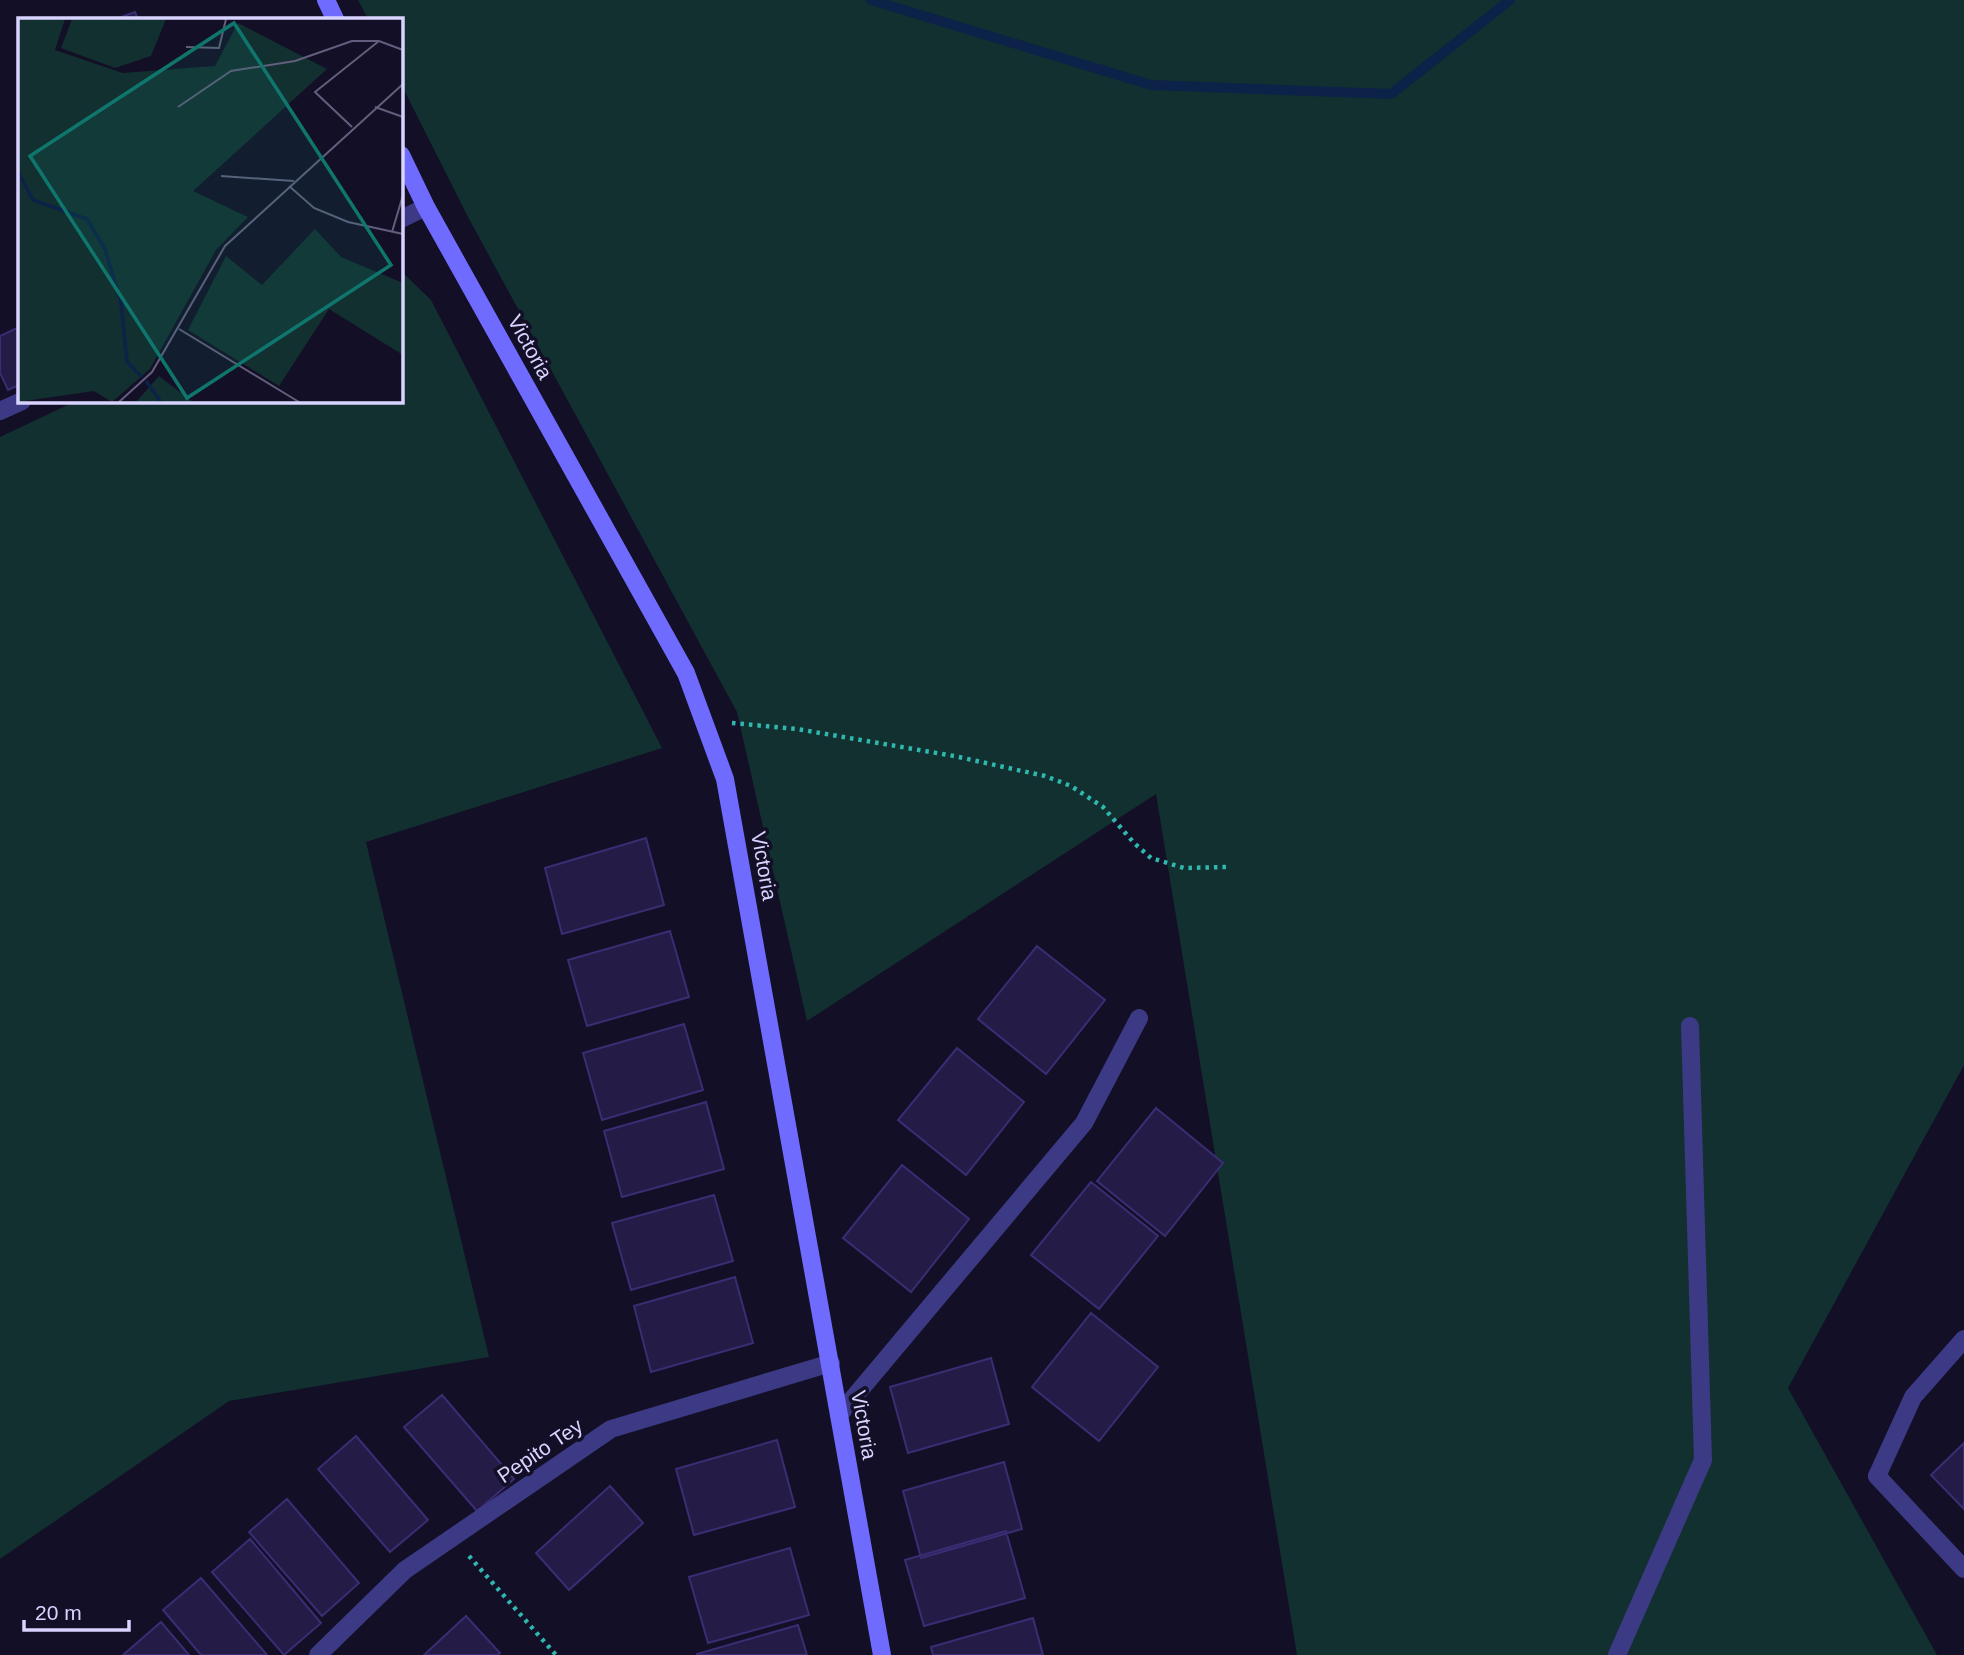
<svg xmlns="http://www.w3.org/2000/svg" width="1964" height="1655" viewBox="0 0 1964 1655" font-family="Arial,sans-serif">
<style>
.green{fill:#12302f}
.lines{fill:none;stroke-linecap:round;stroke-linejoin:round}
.stream{stroke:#0c2248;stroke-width:10}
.building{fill:#241b47;stroke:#3b2d73;stroke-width:2}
.path{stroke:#2fb8b0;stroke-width:4.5;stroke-dasharray:3.5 5;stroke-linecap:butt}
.service{stroke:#3d3a85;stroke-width:18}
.minor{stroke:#3d3a85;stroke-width:18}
.secondary{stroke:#6f6bff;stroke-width:18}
.labels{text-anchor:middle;stroke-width:7;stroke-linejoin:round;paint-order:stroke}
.street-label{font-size:21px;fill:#d9d4ff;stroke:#130f26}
.inset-river{fill:none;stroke:#0c2248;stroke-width:3.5}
.inset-road{fill:none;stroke:#625e7d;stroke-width:2}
.view{fill:#0f766e;fill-opacity:0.15;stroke:#0f766e;stroke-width:3.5}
.inset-edge{fill:none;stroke:#d9d4ff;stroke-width:3.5}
</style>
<rect width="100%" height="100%" fill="#130f26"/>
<path class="green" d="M358,0H1964V1065L1788,1388L1937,1655H1297L1156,794L807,1021L737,712L467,215L401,84V19H368Z
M401,271L431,300L662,748L366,842L489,1357L229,1401L0,1559V437L76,401H401Z"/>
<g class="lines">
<path class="stream" d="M871,0L1151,85L1391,94L1510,0"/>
</g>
<path class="building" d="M135,12L138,19H116Z
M19,327V385L8,390L0,373V336Z
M646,838L664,905L562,934L545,868Z
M670,931L689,997L587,1026L568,960Z
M1037,946L1105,1000L1046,1074L978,1019Z
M684,1024L703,1090L602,1120L583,1053Z
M957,1048L1024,1102L966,1175L898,1120Z
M706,1102L724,1169L622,1197L604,1131Z
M1156,1108L1223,1163L1165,1236L1097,1181Z
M902,1165L969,1219L911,1292L843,1238Z
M1091,1182L1158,1236L1099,1309L1031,1255Z
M714,1195L733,1261L631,1290L612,1223Z
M735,1277L753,1343L651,1372L634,1306Z
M1091,1313L1158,1367L1099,1441L1032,1387Z
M991,1358L1009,1424L908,1453L890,1387Z
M442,1395L514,1479L477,1511L404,1427Z
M356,1436L428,1520L390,1552L318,1469Z
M777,1440L795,1507L694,1535L676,1469Z
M1964,1443V1509L1931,1475Z
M1004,1462L1022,1529L921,1558L903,1491Z
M610,1486L643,1523L569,1590L536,1553Z
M287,1499L359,1583L322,1616L249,1532Z
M1006,1531L1025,1598L924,1626L905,1560Z
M250,1539L321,1623L284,1655L212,1572Z
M790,1548L809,1615L708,1643L689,1577Z
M201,1578L267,1655H201L163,1610Z
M466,1616L500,1653L498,1655H424Z
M1033,1618L1043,1655H933L931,1647Z
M161,1622L189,1655H123Z
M798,1625L807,1655H697V1654Z"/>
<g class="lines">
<path class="path" d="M732,723L797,729L954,756L1045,776L1071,786L1103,807L1134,843L1151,858L1184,868L1227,867
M469,1556L556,1655"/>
<path class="service" d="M1877,1476L1913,1397L1964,1339
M1617,1655L1703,1460L1690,1026"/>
<path class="minor" d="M401,219L426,207
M0,411L22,401
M839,1415L1084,1123L1139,1018
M1877,1476L1964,1569
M318,1655L405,1570L611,1429L831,1363"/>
<path class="secondary" d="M326,0L335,19
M401,155L426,207L686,673L725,779L882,1655"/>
</g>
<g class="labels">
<g class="street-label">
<text transform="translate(530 347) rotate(61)" y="7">Victoria</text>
<text transform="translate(764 866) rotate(80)" y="7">Victoria</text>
<text transform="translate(864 1425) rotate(80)" y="7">Victoria</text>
<text transform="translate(540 1451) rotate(-34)" y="7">Pepito Tey</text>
</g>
</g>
<g transform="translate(18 18)">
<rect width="385" height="385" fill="#130f26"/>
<path d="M0,1H47L37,32L105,55L197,48L220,5L309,51L175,173L230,199L198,232L132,351L94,384L76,373L0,384ZM54,1H148L133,38L97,50L43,30ZM297,211L323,239L385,265V337L311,291L261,368L170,312L208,238L244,267ZM141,358L175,384H118Z" fill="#12302f"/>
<path class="inset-river" d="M0,154L15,182L69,201L87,231L103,284L109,344L124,359M128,363L143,384"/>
<path class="inset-road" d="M168,29L201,30L208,1M160,89L213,53L277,43L334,23H361L385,32M357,89L385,99M334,109L297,74L361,23M203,158L276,163M271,168L296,190L330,204L385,216M374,214L385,177M161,311L281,384M101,384L134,354L207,228L385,66"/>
<path class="view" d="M216,5L373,247L169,380L12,138Z"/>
<rect width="385" height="385" class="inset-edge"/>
</g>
<path d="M24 1620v10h105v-10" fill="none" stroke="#d9d4ff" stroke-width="3.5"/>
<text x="35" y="1620" font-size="21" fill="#d9d4ff" stroke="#130f26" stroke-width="5" paint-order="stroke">20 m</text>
</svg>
